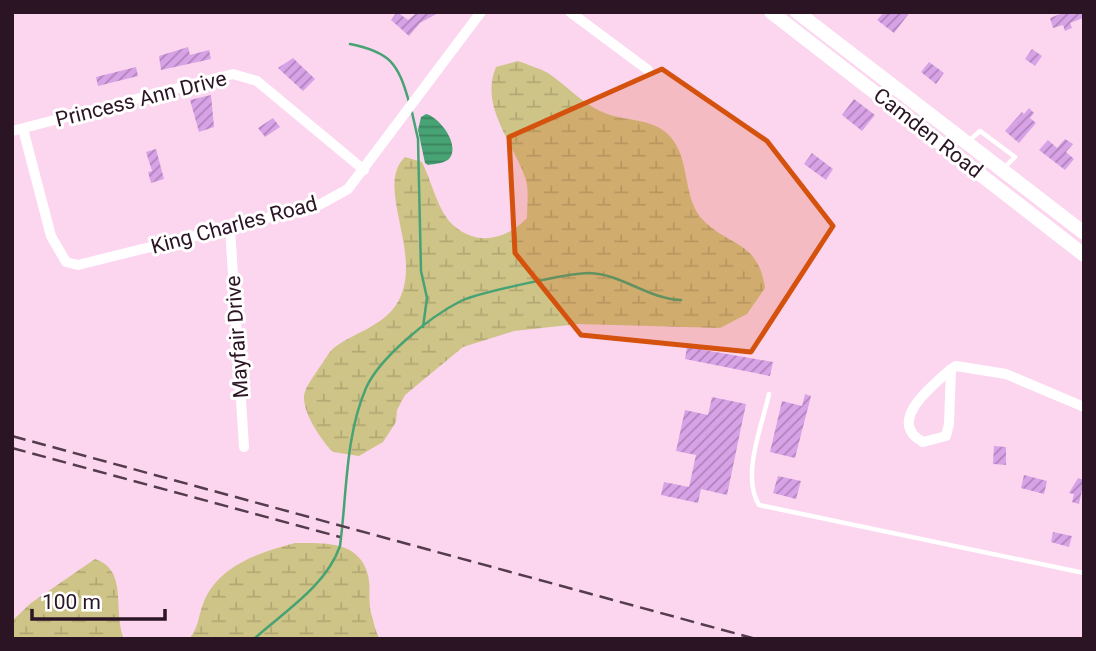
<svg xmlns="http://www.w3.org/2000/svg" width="1096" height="651" viewBox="0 0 1096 651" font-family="Roboto,sans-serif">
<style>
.wetland{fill:url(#wetland-marsh)}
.water{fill:url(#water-rules)}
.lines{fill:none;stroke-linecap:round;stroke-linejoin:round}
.stream{stroke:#47a274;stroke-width:2.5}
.building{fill:url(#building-hatch)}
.lane{stroke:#fff;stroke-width:4.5}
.street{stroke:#fff;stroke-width:10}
.secondary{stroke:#fff;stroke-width:14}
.rail{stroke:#553c4d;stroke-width:2.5;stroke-dasharray:14 7;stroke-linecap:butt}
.marked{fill:#d5520e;fill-opacity:0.2;stroke:#d5520e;stroke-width:5;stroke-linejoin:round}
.labels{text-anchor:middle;stroke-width:6;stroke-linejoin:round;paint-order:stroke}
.street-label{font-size:21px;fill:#2b1524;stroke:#fff}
</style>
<defs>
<pattern id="wetland-marsh" width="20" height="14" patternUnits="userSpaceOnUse" patternTransform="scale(1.75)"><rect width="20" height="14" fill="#cfc487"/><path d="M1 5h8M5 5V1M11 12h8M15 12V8" fill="none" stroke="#b2a874"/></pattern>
<pattern id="water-rules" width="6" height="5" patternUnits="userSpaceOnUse" patternTransform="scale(1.75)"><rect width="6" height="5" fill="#47a274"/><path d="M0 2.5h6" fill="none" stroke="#3b835f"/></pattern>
<pattern id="building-hatch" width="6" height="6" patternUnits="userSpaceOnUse" patternTransform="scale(1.75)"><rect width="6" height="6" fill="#d8a2e7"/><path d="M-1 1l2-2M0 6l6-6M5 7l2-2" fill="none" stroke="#af83bb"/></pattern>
</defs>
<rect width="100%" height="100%" fill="#fcd6ef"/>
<path class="wetland" d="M518,61C528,65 539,68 548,73C566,85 581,102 600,111C624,123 656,116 673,140C690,163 683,199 703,220C729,247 758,240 765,288L747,314L720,328L579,324L514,331L463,347L405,395L397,410L396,422L383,442L359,456L333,452C322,441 303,414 304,396C305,387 314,376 319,368C324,362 328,352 335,347C354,333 382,326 396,305C427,258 373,187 405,157L422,162C430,178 438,209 450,222C474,247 505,241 527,218C527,206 529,191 526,180C514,143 479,107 496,67Z
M295,543C324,543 359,540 368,575C371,587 368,601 371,613C374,622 375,632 380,639H189C199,627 198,617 203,604C217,566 260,552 295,543Z
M95,559C129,571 112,608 124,639H12V621L31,603Z"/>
<path class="water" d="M426,114C440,117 461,146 449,159C445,163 434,164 428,165L425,163L418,130L421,117Z"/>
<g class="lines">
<path class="stream" d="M350,44C390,52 398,63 409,102
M411,108L418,139L421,271L427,298L423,327
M254,639C285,611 326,586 340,546C347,494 345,437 366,388C380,357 430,317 459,302C475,293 570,273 589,273C622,274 648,299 681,300"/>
</g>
<path class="building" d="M397,12L408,20L418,12H440L420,23L409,36L391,20Z
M884,12H910L894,33L877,20Z
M1065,12H1081L1083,18L1070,23L1072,28L1065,31L1063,25L1053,28L1050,18Z
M188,47L190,55L209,50L211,59L161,70L159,56Z
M1032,49L1042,56L1035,66L1025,59Z
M293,58L315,79L303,91L278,68Z
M929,62L944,73L936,84L921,72Z
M136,67L138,76L98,86L96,77Z
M211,95L214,127L199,132L190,100Z
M854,99L875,115L862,131L842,115Z
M1029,108L1034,113L1030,118L1036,123L1019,143L1005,131L1022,112L1024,114Z
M273,118L280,127L265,137L258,128Z
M1065,139L1073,144L1066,152L1074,159L1065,170L1039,150L1048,140L1057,148Z
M156,149L164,179L151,183L148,172L152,171L146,152Z
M812,153L833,169L826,180L804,164Z
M687,347L773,362L770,376L685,359Z
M805,394L811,396L795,458L770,452L782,401L802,406Z
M712,397L746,404L727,495L701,489L698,503L661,495L664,482L689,487L696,455L676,451L685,410L708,415Z
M994,446L1006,447V465L993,464Z
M1024,475L1047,481L1044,494L1021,488Z
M778,476L801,481L796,499L773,493Z
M1078,478L1084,480L1079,504L1072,502L1074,494L1069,493Z
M1053,532L1072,536L1069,547L1051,542Z"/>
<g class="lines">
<path class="lane" d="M970,140L980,131L1015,157L1004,168
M769,394C762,426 741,476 759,505L1084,573"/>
<path class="street" d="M570,12L648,70
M23,129L51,236L66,262L78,265L319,205L348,189L481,12
M12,131L233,74L257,81L364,170
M230,228L244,447
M951,369L949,424L946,436L923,442C885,422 933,385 951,369L956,366L1006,374L1084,407"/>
<path class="secondary" d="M771,12L1084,255
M797,12L1084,233"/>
<path class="rail" d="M12,436L756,639
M12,448L340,537"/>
</g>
<path class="marked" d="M662,69L767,141L833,226L751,352L581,335L515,253L509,137Z"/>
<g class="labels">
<g class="street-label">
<text transform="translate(141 99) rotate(-14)" y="7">Princess Ann Drive</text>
<text transform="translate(928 133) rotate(38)" y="7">Camden Road</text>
<text transform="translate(234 225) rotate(-15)" y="7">King Charles Road</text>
<text transform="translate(237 337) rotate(-94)" y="7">Mayfair Drive</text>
</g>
</g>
<rect width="1096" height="651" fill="none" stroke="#2b1524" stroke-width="28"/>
<path d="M32 609v10h133v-10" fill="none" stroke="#2b1524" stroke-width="3.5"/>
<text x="42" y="609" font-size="21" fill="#2b1524" stroke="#ffffff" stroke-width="5" paint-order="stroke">100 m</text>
</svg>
